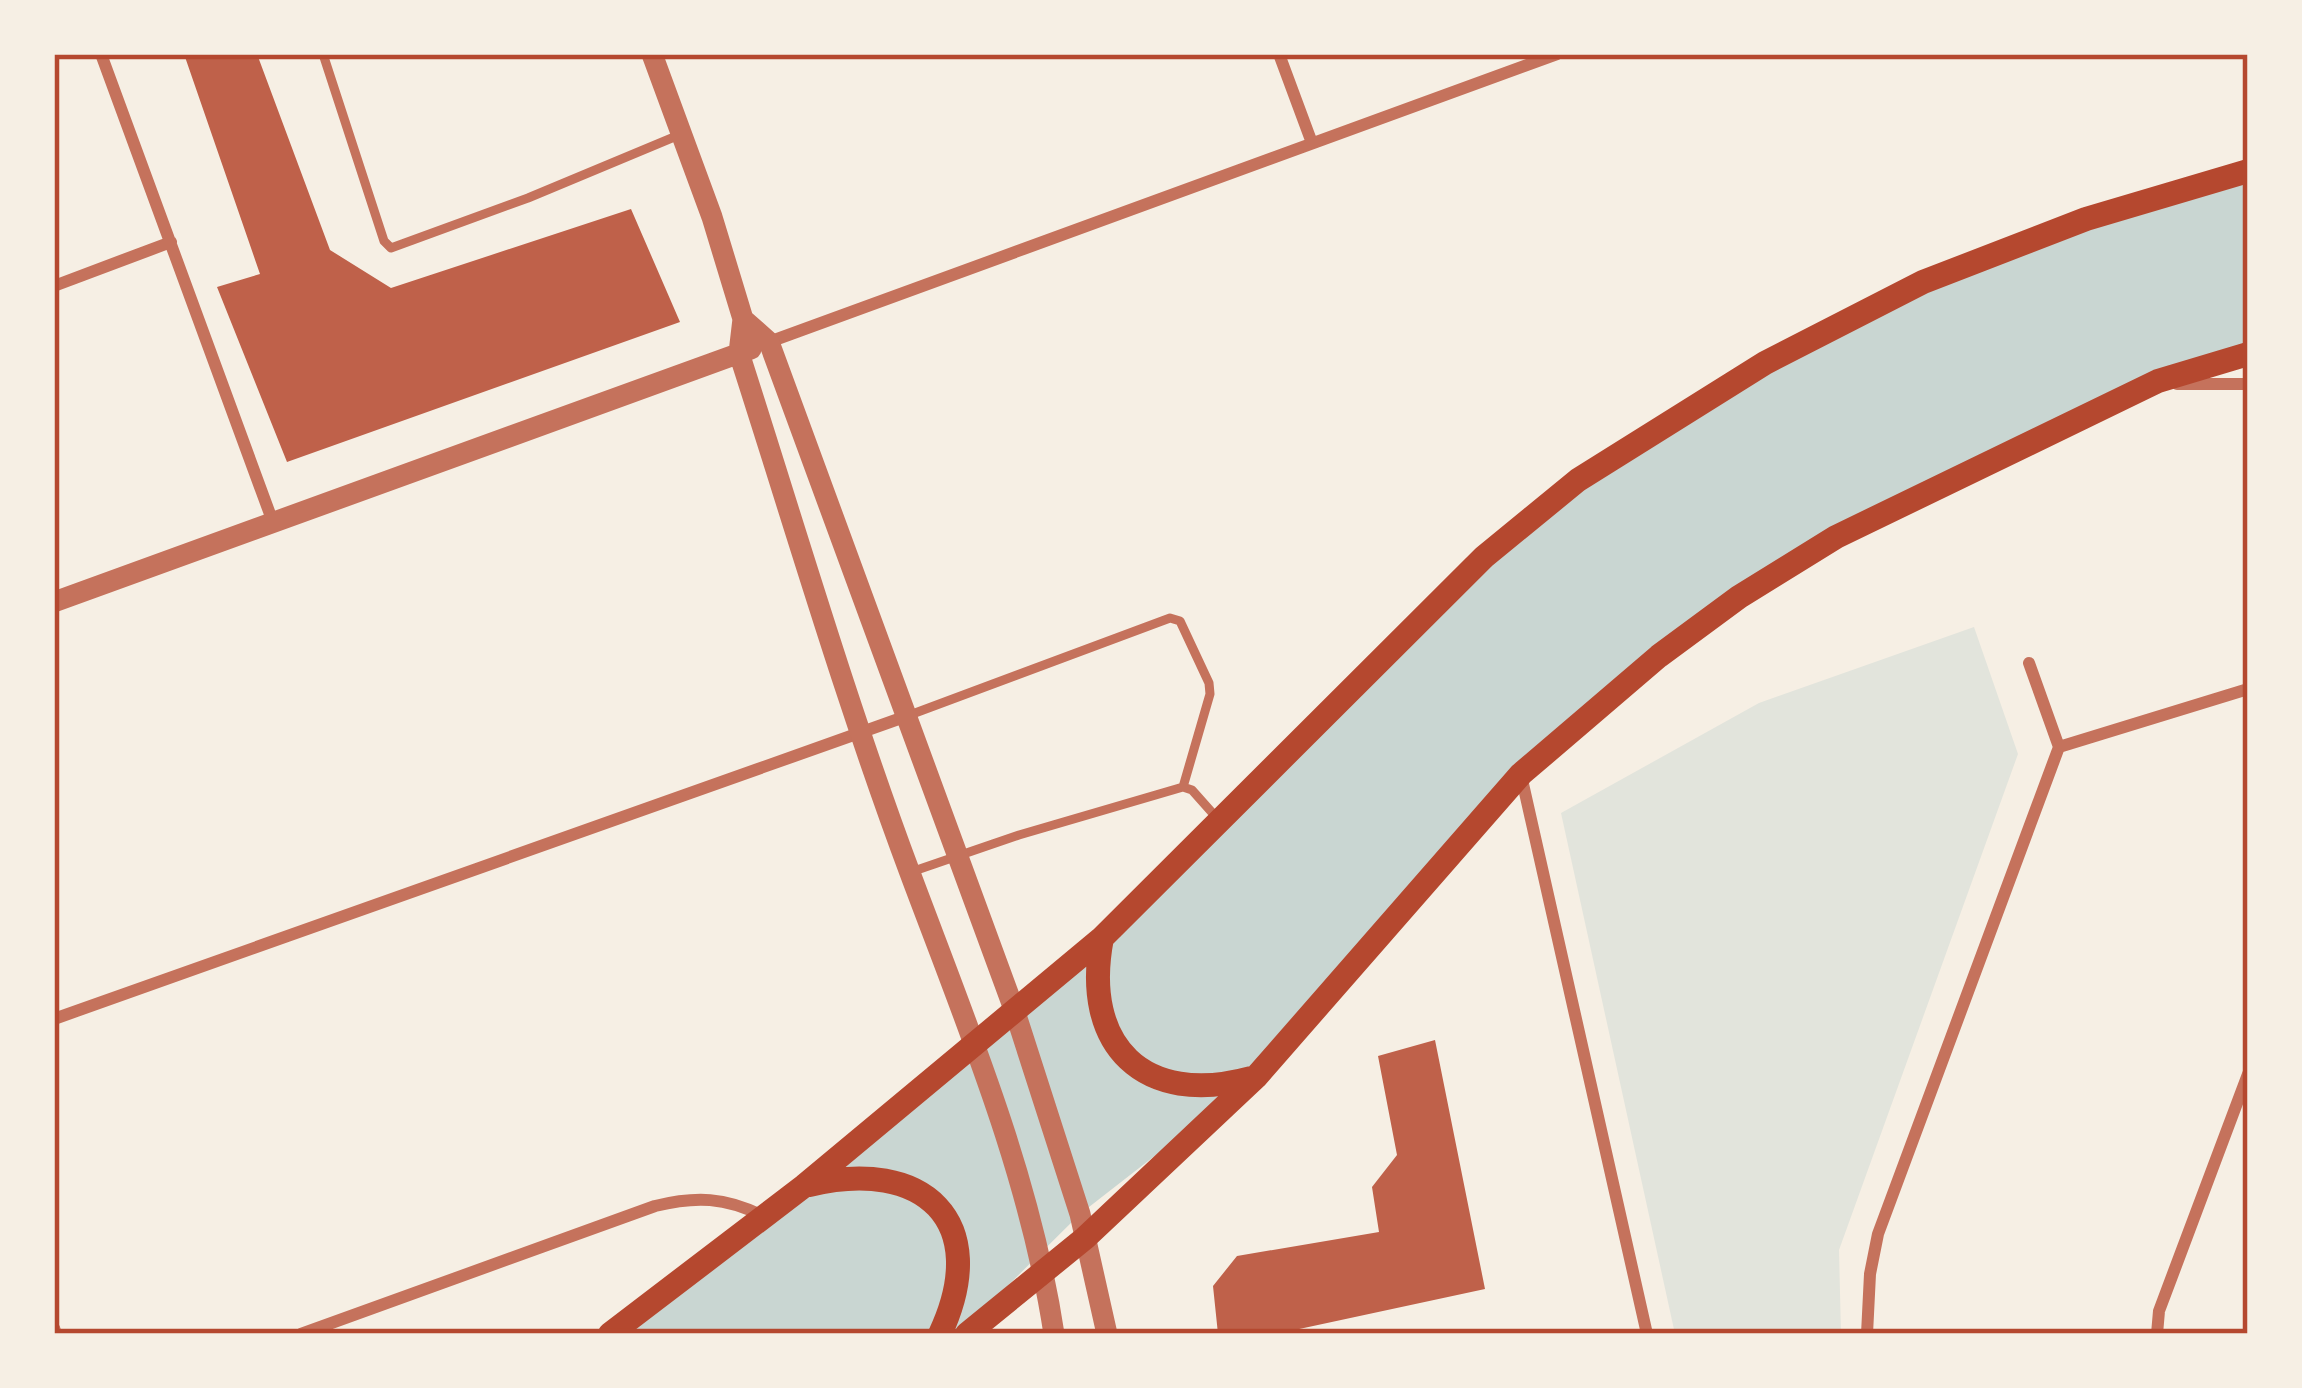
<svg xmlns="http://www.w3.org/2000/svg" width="2302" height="1388" viewBox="0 0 2302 1388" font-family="Roboto,sans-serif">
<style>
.green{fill:#e2e4dc}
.water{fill:#c9d6d2}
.building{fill:#bf614a}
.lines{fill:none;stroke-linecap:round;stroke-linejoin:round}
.service{stroke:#c5725c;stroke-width:9}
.minor{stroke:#c5725c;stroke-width:12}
.tertiary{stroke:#c5725c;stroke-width:21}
.secondary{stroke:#b5482f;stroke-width:24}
.neatline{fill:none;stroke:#b5482f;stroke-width:4.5}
</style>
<rect width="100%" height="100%" fill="#f6efe4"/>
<path class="green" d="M1974,627L2018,754L1839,1250L1841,1334H1675L1561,813L1759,703Z"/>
<path class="water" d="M2248,171V354L1836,537L1521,774L1256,1077L1080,1214L959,1334H610L974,1045L1578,480L1923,282Z"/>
<path class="building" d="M184,54H257L330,250L391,288L631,209L680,322L287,462L217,287L260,274Z
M1435,1040L1485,1289L1276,1334H1218L1213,1286L1237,1256L1379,1232L1372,1187L1397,1155L1378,1056Z"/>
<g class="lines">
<path class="service" d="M323,54L384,241L391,248L528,198L679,135
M907,716L1170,618L1180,621L1209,683L1210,694L1183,787
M911,872L1019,835L1183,787L1192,790L1216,817"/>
<path class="minor" d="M101,54L274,525
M1279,54L1312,143
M54,286L171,242
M769,342L1557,54
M2177,384H2248
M2029,663L2059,747
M2059,747L2248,689
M1521,775L1647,1334
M54,1019L907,716
M54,1328L56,1334
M301,1334L655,1206C696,1196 725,1197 763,1216
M1867,1334L1870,1274L1878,1234L2059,747
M2157,1334L2159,1311L2248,1074"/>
<path class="tertiary" d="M652,54L712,217L743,319L739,353C795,527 846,702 910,873C966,1023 1030,1175 1054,1334
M743,319L769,342L1015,1012L1080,1214L1107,1334
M54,602L751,349"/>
<path class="secondary" d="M1102,938C1081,1046 1144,1107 1251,1078
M809,1185C923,1157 993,1221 940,1334
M610,1334L804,1186L1102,938L1484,557L1578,480L1765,363L1923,282L2086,219L2248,171
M967,1334L1085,1238L1256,1077L1521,774L1659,656L1739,597L1836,537L2158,381L2248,354"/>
</g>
<rect width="2302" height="1388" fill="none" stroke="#f6efe4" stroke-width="114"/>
<rect x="57" y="57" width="2188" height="1274" class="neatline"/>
</svg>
